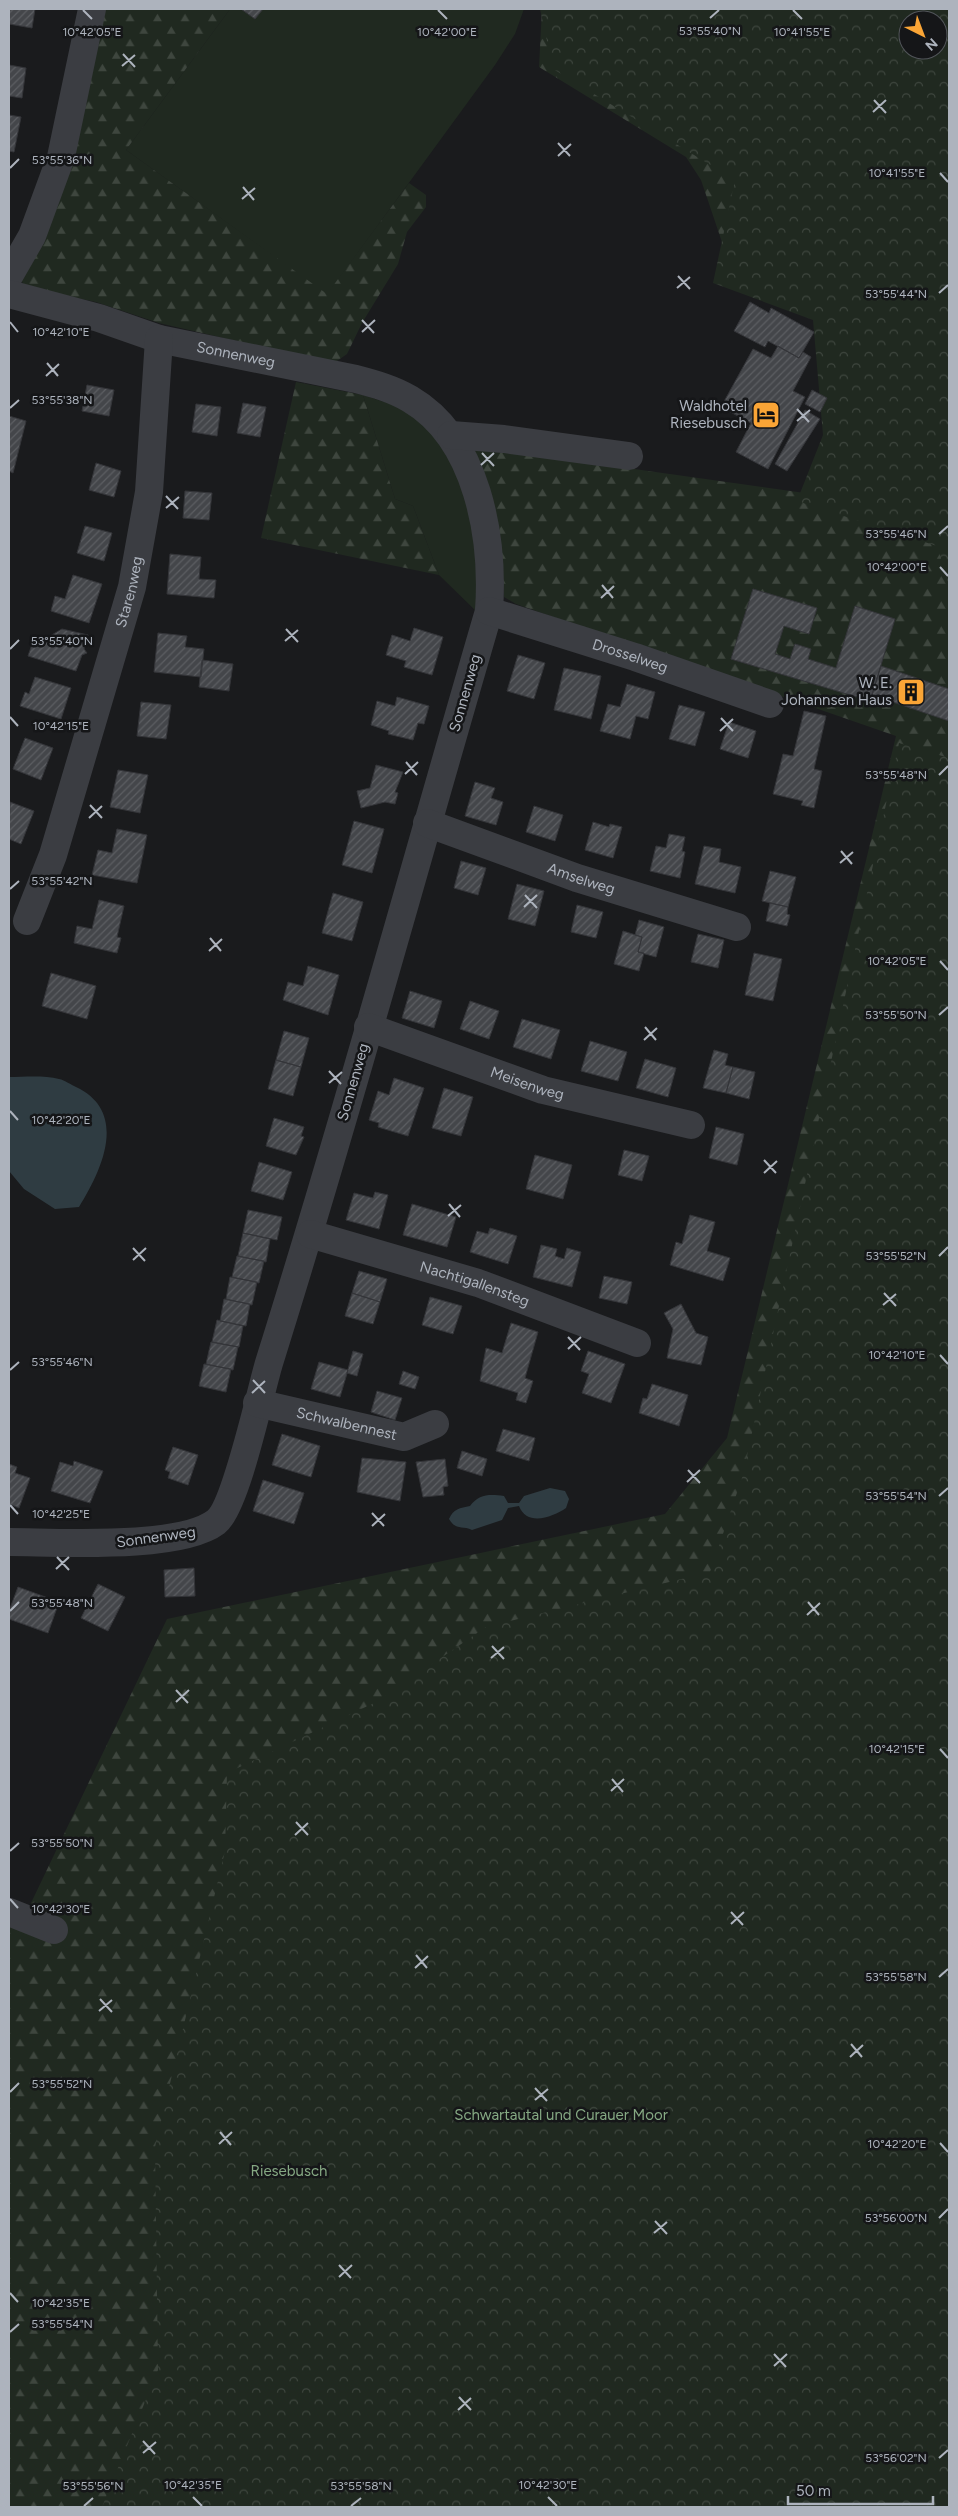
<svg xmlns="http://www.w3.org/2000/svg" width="958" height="2516" viewBox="0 0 958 2516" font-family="Figtree,sans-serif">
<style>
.grass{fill:#202920}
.forest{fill:url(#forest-firs);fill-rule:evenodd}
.park{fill:url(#park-crowns);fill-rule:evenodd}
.water{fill:#2f3c42}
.building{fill:url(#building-hatch);stroke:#343539}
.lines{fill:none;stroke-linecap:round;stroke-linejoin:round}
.minor{stroke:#3b3d42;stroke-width:28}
.ticks{fill:none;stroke:#adb3bd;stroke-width:2}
.labels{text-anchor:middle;stroke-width:5;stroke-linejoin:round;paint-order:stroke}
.street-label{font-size:15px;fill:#adb3bd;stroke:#151618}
.poi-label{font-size:15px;fill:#adb3bd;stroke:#151618;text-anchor:end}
.park-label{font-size:15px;fill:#85a883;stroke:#151618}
.ticks-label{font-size:12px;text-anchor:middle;fill:#adb3bd;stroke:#151618;stroke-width:5;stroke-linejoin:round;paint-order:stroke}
</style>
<defs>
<pattern id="forest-firs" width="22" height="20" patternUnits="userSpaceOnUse" patternTransform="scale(1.25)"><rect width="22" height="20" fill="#202920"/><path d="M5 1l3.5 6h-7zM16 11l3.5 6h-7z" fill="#3e463e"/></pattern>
<pattern id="park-crowns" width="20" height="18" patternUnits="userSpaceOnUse" patternTransform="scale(1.25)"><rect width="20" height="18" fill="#202920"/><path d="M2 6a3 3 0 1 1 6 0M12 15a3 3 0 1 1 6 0" fill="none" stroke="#3e463e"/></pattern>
<pattern id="building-hatch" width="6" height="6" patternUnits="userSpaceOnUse" patternTransform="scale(1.25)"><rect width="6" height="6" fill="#44464a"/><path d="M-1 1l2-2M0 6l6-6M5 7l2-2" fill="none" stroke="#5c5e62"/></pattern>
</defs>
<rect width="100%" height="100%" fill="#1a1b1d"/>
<path class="grass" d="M230,9H524L515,34L495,65L327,295L126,150Z
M363,395L384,402L393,398L446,440L477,529L479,614L439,575L413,506L395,499Z"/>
<path class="forest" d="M101,9H230L126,150L327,294L409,183L426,195V207L407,232L398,264L362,323L347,354L337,361H323L159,323L96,302L25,287L21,280Z
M542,9H949V1670L719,2507H9V1922L20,1926L167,1619L665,1514L727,1438L896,736L516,604L504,597L503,576L470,446L812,494L831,397L817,317L724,248L701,180L686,157L539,67ZM908,20H938V50H908Z
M296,382L363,395L395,499L413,506L439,575L261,538Z"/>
<path class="park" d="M540,9H949V585L937,546L797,501L823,435L813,320L713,283L735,180L553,69ZM908,20H938V50H908Z
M899,743L949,758V2507H102L158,2370L155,2147L225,1851L227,1773L378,1701L486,1627L710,1572L743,1475Z"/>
<path class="water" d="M9,1077C24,1077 44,1075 59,1079C65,1080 71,1085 76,1087C129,1112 102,1170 79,1207L55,1209L24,1189L9,1171Z
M550,1488L565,1491L569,1499L566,1508C553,1517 527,1527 519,1506L508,1508L502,1520L472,1530C462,1525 456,1531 449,1519C453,1509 460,1508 470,1506C479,1494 489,1494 504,1496L508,1503H519L524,1496Z"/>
<path class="building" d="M9,9H35L32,28L9,24Z
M241,9H263L255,19Z
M9,65L26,68L22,98L9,96Z
M9,115L21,117L14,152L9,151Z
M750,302L769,313L771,308L814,332L799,358L768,341L765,347L734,331Z
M778,346L799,358L803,352L811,357L793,391L805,397L768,469L736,452L751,423L721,407L753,349L771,358Z
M87,385L114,390L109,416L82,411Z
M812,390L827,398L820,412L805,404Z
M243,403L266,407L260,437L237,433Z
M196,404L221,407L217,436L192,432Z
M805,410L820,419L787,471L775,464Z
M9,416L26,421L13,473L9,471Z
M96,463L121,471L114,497L89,490Z
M185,491L212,493L209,520L183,518Z
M85,526L112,533L104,561L77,553Z
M170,554L201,557L199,579L216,580L214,598L167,594Z
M73,575L102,584L89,623L51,611L55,596L65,599Z
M753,589L817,608L809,634L784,626L775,654L790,659L795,644L811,649L808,659L836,668L855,606L895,619L870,701L731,659Z
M414,628L443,637L432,675L404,667L406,661L386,655L392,635L410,641Z
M62,629L88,635L84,649L87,653L82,655L76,671L28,656L35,636L49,639L50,636Z
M158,633L187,636L185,647L204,649L201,677L154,672Z
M518,655L545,663L534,699L507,691Z
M202,660L233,664L229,691L199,687Z
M881,666L949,689V721L872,695Z
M564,668L601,676L591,719L554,710Z
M35,677L71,688L61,719L20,706L25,692L29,694Z
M627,684L655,692L648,719L636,716L630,739L600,731L608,704L620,707Z
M397,697L429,706L424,724L418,723L413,740L388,734L389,731L371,725L377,701L395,706Z
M141,702L171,705L166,739L137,736Z
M679,705L705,712L695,746L669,739Z
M804,711L826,716L814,769L822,771L814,808L801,805L803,801L773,794L783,754L793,756Z
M729,722L756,731L748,758L720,749Z
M25,738L53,748L41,780L13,769Z
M376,765L403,772L395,792L398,793L395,804L385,802L361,808L357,791L370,788Z
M118,770L148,775L140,813L110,807Z
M475,782L495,788L491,798L503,802L496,825L465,816Z
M10,802L34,811L21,844L9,839Z
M534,806L563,815L555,841L526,832Z
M354,821L384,829L372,873L342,865Z
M593,822L609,827L610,824L622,827L613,858L585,850Z
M117,829L147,835L137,883L92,875L98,850L112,853Z
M669,834L685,837L682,851L685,852L680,878L650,871L656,846L666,848Z
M704,846L721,849L719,862L741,867L735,893L695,884Z
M461,861L486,868L478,895L454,888Z
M770,871L796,877L788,907L762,901Z
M517,884L544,891L535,926L508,919Z
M333,893L363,902L352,941L322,933Z
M99,900L124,906L117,937L121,938L117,953L74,943L77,926L92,929Z
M770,903L788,907L787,914L790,915L787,926L766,921Z
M577,905L603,912L596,938L571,932Z
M639,920L664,927L656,957L638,952L642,937L635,935Z
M623,931L642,937L638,952L644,953L639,971L614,964Z
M698,934L724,940L718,968L691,962Z
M754,953L782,959L773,1001L745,995Z
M308,966L339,975L328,1015L283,1000L288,982L303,986Z
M51,973L96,986L87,1019L42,1006Z
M410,991L442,1001L434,1028L402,1018Z
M470,1001L499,1011L489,1039L460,1029Z
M522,1019L560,1030L551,1059L513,1047Z
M284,1031L309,1038L301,1067L276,1060Z
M590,1041L627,1052L618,1081L581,1071Z
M714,1050L728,1054L725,1065L733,1067L726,1093L703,1088Z
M645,1059L676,1068L668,1097L636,1088Z
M276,1060L301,1067L293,1096L268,1089Z
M733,1067L755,1072L749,1099L726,1093Z
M394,1078L424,1088L408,1136L378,1127L379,1123L369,1120L378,1091L389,1095Z
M444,1088L473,1097L461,1136L432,1128Z
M274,1118L304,1127L301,1136L304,1137L296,1155L266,1146Z
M716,1127L744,1134L737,1165L709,1158Z
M624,1150L649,1156L642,1181L618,1175Z
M535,1155L572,1165L563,1199L526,1189Z
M259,1162L292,1172L283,1200L251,1191Z
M375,1192L388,1195L379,1229L346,1220L354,1193L373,1198Z
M412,1204L456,1217L447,1247L403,1235Z
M248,1210L282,1217L277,1240L243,1233Z
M690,1215L715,1222L707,1251L730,1258L723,1281L670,1265L676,1242L682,1244Z
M490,1228L517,1236L508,1264L470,1252L477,1231L488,1234Z
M243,1233L270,1239L266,1262L238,1256Z
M541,1245L557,1249L555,1256L564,1259L567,1248L581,1252L572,1287L533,1277Z
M237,1256L264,1261L259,1283L232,1277Z
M359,1271L387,1279L380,1302L352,1293Z
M604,1276L632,1282L627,1304L599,1298Z
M230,1277L257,1282L252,1305L226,1299Z
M352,1293L380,1302L373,1324L345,1316Z
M430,1297L462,1306L453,1334L422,1325Z
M224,1299L250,1304L246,1326L220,1321Z
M681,1304L696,1333L708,1337L701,1365L667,1358L673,1329L664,1313Z
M217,1320L243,1326L239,1347L212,1342Z
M511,1323L538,1332L525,1378L533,1381L526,1403L516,1400L518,1393L480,1381L486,1348L502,1353Z
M211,1342L238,1347L233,1370L206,1364Z
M353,1351L363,1354L357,1376L347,1373Z
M588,1351L625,1364L611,1403L582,1393L589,1374L581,1371Z
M319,1362L348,1370L340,1397L311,1389Z
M204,1364L231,1369L226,1392L199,1386Z
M403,1371L419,1377L415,1389L399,1384Z
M652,1384L688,1395L679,1426L639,1413L643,1398L647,1399Z
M377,1391L402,1398L395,1420L371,1412Z
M503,1429L535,1438L529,1461L496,1451Z
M282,1434L320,1446L311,1477L272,1465Z
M173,1447L198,1455L188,1485L168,1478L170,1472L165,1470Z
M462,1451L487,1459L482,1476L457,1468Z
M362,1458L406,1462L400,1501L357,1492Z
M445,1459L448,1486L443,1487L444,1495L423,1497L416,1462Z
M74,1461L103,1471L90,1503L51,1491L60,1462L73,1466Z
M9,1464L17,1467L15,1473L30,1478L19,1508L9,1504Z
M263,1480L304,1493L294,1524L253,1511Z
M194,1568L195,1596L165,1597L164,1570Z
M98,1584L125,1597L108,1631L81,1618Z
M18,1587L59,1602L48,1633L9,1619V1611Z"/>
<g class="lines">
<g class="minor">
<path d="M9,276L32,236L61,157L92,9"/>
<path id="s1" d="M9,294L99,318L159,339L356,379C375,384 393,389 410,399C478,439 494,538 489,611C416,861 347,1114 269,1363C260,1393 236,1507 216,1522C179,1550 57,1542 9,1542"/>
<path d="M451,435L504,439L629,456"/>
<path id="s2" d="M489,611L635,657L770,704"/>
<path id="s3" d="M427,823L577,878L737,927"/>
<path id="s4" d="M27,921L53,855L132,587L149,492L159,339"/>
<path id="s5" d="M368,1027L543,1090L691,1125"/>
<path id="s6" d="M310,1234L478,1283L637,1343"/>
<path id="s7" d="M257,1403L404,1437L435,1424"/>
<path d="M9,1912L54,1930"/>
</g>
</g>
<path class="ticks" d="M83,10L92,19M438,10L447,19M793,10L802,19M710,18L719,10M123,54L135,67M122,66L135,55M874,100L886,113M873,112L886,100M558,143L570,156M558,156L571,144M10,168L19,159M940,173L948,182M243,187L254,200M242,199L255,188M678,276L690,289M677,288L690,277M939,293L948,285M362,320L374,333M10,322L18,332M362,332L375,320M47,363L58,376M46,376L59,364M10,408L19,400M797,409L809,422M797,421L810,410M482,453L494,466M481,465L494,453M166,496L178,509M166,508L179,497M939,534L948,526M940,567L948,576M602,585L613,598M601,598L614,586M286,629L298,642M285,641L298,630M10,649L19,640M10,717L18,726M721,718L733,731M720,731L733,719M406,762L417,775M405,774L418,762M939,775L948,766M90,805L102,818M89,818L102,806M841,851L852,864M840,863L853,852M10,889L19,881M525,895L537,908M524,907L537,895M210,938L221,951M209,951L222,939M940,961L948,970M939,1015L948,1007M645,1027L656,1040M644,1040L657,1028M329,1071L341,1084M329,1083L342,1072M10,1111L18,1120M764,1160L776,1173M764,1173L777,1161M449,1204L460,1217M448,1216L461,1205M133,1248L145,1261M939,1256L948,1247M133,1260L146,1248M884,1293L896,1306M883,1305L896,1294M568,1337L580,1350M568,1349L581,1337M940,1355L948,1364M10,1370L19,1362M253,1380L265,1393M252,1393L265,1381M688,1470L700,1483M687,1482L700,1470M939,1496L948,1488M10,1505L18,1514M372,1513L384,1526M372,1526L385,1514M57,1557L69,1570M56,1569L69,1557M808,1602L819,1615M10,1611L19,1602M807,1615L820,1603M492,1646L504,1659M491,1658L504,1647M176,1690L188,1703M176,1702L189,1690M940,1749L948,1758M612,1779L623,1792M611,1791L624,1779M296,1822L308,1835M295,1835L308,1823M10,1851L19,1843M10,1899L18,1908M731,1912L743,1925M731,1924L744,1912M416,1955L427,1968M415,1968L428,1956M939,1977L948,1969M100,1999L112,2012M99,2011L112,2000M851,2044L862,2057M850,2057L863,2045M535,2088L547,2101M10,2092L19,2083M535,2100L548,2089M220,2132L231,2145M940,2143L948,2152M219,2144L232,2132M939,2218L948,2209M655,2221L667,2234M654,2233L667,2222M339,2265L351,2278M339,2277L352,2265M10,2293L18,2302M10,2332L19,2324M774,2354L786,2367M774,2366L787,2354M459,2397L471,2410M458,2410L471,2398M143,2441L155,2454M143,2453L156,2442M939,2458L948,2450M193,2497L202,2506M548,2497L557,2506M84,2506L93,2498M351,2506L361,2498"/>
<defs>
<symbol id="hotel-square" viewBox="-11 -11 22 22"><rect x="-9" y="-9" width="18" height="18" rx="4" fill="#faa536" stroke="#151618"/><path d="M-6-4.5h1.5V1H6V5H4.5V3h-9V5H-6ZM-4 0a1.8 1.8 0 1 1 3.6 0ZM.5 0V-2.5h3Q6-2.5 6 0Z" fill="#111"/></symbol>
<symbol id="building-square" viewBox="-11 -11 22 22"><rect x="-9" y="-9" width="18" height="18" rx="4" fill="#faa536" stroke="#151618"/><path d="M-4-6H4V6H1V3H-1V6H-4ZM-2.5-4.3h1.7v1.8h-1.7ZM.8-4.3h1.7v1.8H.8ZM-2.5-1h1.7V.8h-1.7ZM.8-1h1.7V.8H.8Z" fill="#111"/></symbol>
</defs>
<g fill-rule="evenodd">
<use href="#hotel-square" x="750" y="399" width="32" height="32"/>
<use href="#building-square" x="895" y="676" width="32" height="32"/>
</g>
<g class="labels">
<g class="street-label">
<text dy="5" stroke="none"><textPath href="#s1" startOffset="235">Sonnenweg</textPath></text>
<text dy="5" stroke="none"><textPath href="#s4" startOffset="345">Starenweg</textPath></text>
<text dy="5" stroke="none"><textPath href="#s2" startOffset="148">Drosselweg</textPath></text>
<text transform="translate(465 693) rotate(-74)" y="5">Sonnenweg</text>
<text dy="5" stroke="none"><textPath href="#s3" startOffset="164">Amselweg</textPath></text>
<text transform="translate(353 1082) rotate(-74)" y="5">Sonnenweg</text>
<text dy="5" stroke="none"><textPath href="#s5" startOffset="169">Meisenweg</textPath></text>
<text dy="5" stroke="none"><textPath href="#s6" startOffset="172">Nachtigallensteg</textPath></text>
<text dy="5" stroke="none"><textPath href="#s7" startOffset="92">Schwalbennest</textPath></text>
<text transform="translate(156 1537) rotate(-8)" y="5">Sonnenweg</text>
</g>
<g class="poi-label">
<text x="747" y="411">Waldhotel<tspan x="747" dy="17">Riesebusch</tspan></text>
<text x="892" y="688">W. E.<tspan x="892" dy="17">Johannsen Haus</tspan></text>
</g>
<g class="park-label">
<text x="561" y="2120">Schwartautal und Curauer Moor</text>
<text x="289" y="2176">Riesebusch</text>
</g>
</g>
<g class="ticks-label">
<text x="710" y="35">53°55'40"N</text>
<text x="92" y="36">10°42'05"E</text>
<text x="447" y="36">10°42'00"E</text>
<text x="802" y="36">10°41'55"E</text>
<text x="62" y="164">53°55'36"N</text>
<text x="897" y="177">10°41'55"E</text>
<text x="896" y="298">53°55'44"N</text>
<text x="61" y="336">10°42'10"E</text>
<text x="62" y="404">53°55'38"N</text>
<text x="896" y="538">53°55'46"N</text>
<text x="897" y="571">10°42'00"E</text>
<text x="62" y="645">53°55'40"N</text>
<text x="61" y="730">10°42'15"E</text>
<text x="896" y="779">53°55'48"N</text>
<text x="62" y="885">53°55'42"N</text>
<text x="897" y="965">10°42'05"E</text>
<text x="896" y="1019">53°55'50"N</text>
<text x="61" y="1124">10°42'20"E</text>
<text x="896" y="1260">53°55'52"N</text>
<text x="897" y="1359">10°42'10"E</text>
<text x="62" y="1366">53°55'46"N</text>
<text x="896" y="1500">53°55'54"N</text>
<text x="61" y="1518">10°42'25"E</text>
<text x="62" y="1607">53°55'48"N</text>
<text x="897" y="1753">10°42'15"E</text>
<text x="62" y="1847">53°55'50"N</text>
<text x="61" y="1913">10°42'30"E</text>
<text x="896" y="1981">53°55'58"N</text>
<text x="62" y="2088">53°55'52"N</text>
<text x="897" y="2148">10°42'20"E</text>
<text x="896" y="2222">53°56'00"N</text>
<text x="61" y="2307">10°42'35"E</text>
<text x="62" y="2328">53°55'54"N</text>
<text x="896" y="2462">53°56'02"N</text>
<text x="193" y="2489">10°42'35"E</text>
<text x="548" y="2489">10°42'30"E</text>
<text x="93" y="2490">53°55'56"N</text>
<text x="361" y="2490">53°55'58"N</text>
</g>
<rect width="958" height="2516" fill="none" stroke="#adb3bd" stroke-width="20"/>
<g transform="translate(923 35) rotate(138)"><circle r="24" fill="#151618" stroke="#52555a"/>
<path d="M0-4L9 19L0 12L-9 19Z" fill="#faa536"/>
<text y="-8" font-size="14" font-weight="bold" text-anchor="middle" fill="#adb3bd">N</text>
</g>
<path d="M788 2496v8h145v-8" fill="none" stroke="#adb3bd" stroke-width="2.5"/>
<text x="796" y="2496" font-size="15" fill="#adb3bd" stroke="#151618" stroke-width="4" paint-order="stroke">50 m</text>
</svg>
